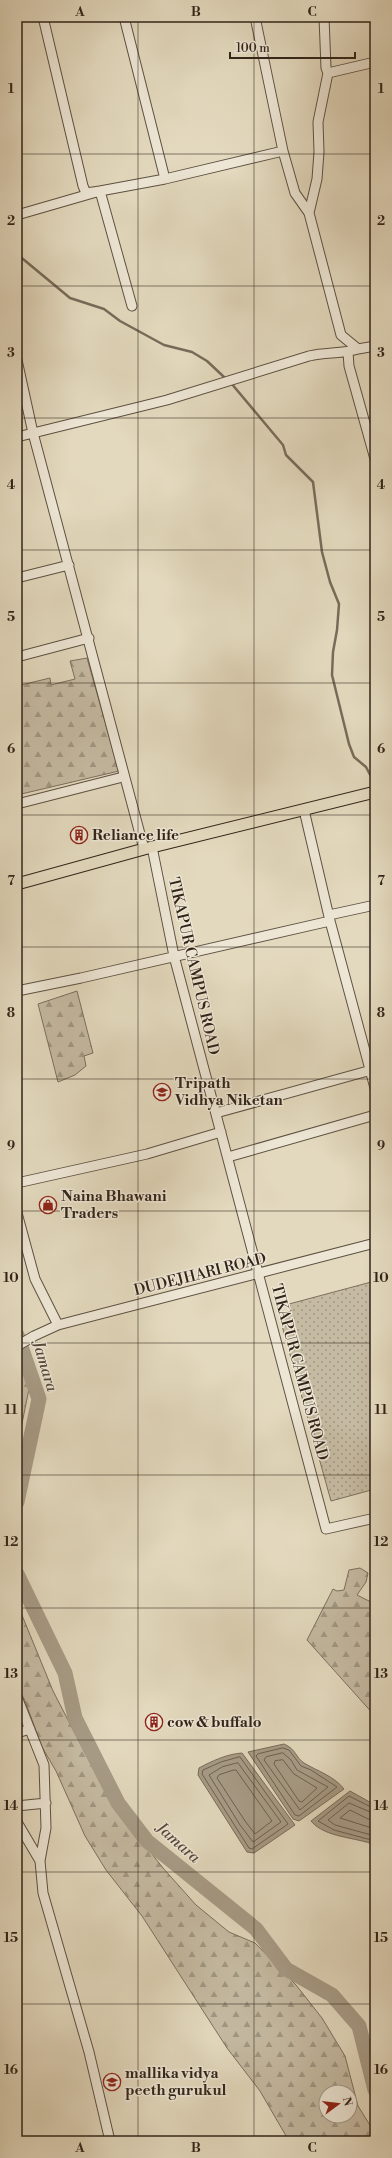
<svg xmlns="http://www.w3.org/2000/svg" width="392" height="2158" viewBox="0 0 392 2158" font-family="'Libre Bodoni',serif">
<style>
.forest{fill:url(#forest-firs);stroke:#7c6f5e;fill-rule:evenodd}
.park{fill:url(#park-dots);stroke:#7c6f5e}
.water{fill:#a79b86;stroke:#786b5a}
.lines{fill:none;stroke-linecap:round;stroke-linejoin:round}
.shore{stroke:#6c6050;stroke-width:1}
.stream{stroke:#786b5a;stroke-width:2.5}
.river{stroke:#a79b86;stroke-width:15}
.minor-casing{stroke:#5e5142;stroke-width:11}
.major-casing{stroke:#322419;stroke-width:13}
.minor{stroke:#ede6d5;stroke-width:9}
.major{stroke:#e3d9be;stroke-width:11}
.grid{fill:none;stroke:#322419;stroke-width:1;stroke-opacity:0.55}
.labels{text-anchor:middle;stroke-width:3;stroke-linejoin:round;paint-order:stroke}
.poi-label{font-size:15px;font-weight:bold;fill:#322419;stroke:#ede6d5;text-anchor:start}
.street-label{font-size:15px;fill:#322419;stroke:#ede6d5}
.water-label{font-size:16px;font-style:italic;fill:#55483a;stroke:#ede6d5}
.neatline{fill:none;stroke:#322419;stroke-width:1.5}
.grid-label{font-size:13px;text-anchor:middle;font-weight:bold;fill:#322419}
</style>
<defs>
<pattern id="forest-firs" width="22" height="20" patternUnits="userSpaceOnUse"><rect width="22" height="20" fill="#c5baa2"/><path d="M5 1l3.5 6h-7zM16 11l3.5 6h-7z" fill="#a19783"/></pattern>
<pattern id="park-dots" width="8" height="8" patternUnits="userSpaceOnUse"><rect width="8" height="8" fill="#c5baa2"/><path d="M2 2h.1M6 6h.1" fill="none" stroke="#a19783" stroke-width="1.8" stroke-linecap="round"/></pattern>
</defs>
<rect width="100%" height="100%" fill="#e3d9be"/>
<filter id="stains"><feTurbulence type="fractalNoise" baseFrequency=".005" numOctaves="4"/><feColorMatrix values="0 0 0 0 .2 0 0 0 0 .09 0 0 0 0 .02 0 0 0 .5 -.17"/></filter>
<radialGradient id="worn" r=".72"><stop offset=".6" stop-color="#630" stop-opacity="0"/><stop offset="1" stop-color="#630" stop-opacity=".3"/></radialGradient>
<path class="forest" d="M87,658L119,771L17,795V686L50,678L51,685L75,679L70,661Z
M77,991L93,1053L84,1056L86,1066L75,1075L58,1082L38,1004Z
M17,1364L30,1384L17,1448Z
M360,1568L368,1573L366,1582L357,1595L375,1604V1622H373L375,1626V1716L307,1640L333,1589L337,1591L344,1590L349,1570Z
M17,1603L53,1691L98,1778L122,1816L163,1868L196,1905L229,1932L255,1943L296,1985L322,2018L345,2056L358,2106L373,2130L372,2139L368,2141H289L260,2091L227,2048L142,1916L106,1870L85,1836L56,1771L42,1747L25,1701L17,1685ZM326,2092H350V2116H326Z"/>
<path class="park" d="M375,1281V1489L331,1501L279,1315L291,1311L289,1304Z"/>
<path class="water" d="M284,1744C296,1749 296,1758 304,1763C317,1771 334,1776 344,1789L299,1821L293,1819L248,1752Z
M242,1753L295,1825L254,1853L247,1852L198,1775L199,1768C212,1761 227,1754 242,1753Z
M350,1791L375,1805V1845C356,1837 325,1838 311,1821Z"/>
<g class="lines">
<path class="shore" d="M283,1748L289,1750L301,1766L311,1770L337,1787L299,1816L295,1815L256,1756L258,1754Z
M283,1753L291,1760L297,1770L328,1787L300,1810L264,1760L266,1757Z
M240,1757L288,1824L252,1849L249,1848L202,1774L203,1770L221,1762Z
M283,1760L294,1774L317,1788L302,1802L299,1801L274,1764L275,1761Z
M238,1763L281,1822L253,1842L240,1825L209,1775L222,1767Z
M234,1770H236L272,1821L255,1834L245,1821L217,1778L219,1775Z
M375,1809L349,1796L318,1821L334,1830L375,1841
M375,1814L349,1803L328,1820L335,1825L375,1836
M375,1820L368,1819L350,1810L340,1818L375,1829"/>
<path class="stream" d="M17,254L70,298L104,309L120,321L164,345L192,352L207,361L224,377
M231,383L283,445L286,455L313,482L322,552L330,582L339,604L337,630L333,652L332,675L349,744L354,757L366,767L375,784"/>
<path class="river" d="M17,1335L39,1399L17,1502
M17,1574L65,1673L75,1718L118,1803L147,1841L256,1929L286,1969L332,1995L359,2026L375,2090"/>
<defs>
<path id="minor" d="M43,17L83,186L86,193L100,191L132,306
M124,17L165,179
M255,17L283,151
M328,73L375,62
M309,213L317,179L319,152L318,122L328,73L326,68L324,17
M17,215L100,191L165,179L283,151L295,193L309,213L341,335L358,349L375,346
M348,352L349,366L375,459
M17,360L33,433L144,849
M17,437L167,400L309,356C326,352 343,354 358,349
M17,578L69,565
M17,657L89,638
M17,804L119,778
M304,810L330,921L375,1088
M152,847L174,956L326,1529L375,1518
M329,915L375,905
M17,991L81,978L330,921
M216,1113L375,1069
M228,1157L375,1115
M17,1183L147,1154L221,1132
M17,1213L35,1279L58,1325
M17,1346L34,1336L58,1325L375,1243
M17,1697L44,1765L46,1828L40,1861L43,1893L89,2052L110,2141
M17,1733L30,1729
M17,1806L46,1803
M17,1822L40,1861"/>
<path id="major" d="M17,884L144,849L375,792"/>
</defs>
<use href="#minor" class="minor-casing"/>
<use href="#major" class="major-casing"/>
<use href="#minor" class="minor"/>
<use href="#major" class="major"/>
</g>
<path class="grid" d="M138,17V2141M254,17V2141M17,154H375M17,286H375M17,418H375M17,550H375M17,683H375M17,815H375M17,947H375M17,1079H375M17,1211H375M17,1343H375M17,1475H375M17,1608H375M17,1740H375M17,1872H375M17,2004H375"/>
<defs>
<symbol id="building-ring" viewBox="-11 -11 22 22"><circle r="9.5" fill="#ede6d5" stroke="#8f2418" stroke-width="1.5"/><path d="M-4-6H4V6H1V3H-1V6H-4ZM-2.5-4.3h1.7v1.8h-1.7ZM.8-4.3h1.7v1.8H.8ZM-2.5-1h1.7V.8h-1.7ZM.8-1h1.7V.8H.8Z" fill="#8f2418"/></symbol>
<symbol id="school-ring" viewBox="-11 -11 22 22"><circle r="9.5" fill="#ede6d5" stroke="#8f2418" stroke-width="1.5"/><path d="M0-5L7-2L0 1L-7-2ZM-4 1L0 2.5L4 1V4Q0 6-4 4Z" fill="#8f2418"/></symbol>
<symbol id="shop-ring" viewBox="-11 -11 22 22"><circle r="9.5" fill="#ede6d5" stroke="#8f2418" stroke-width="1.5"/><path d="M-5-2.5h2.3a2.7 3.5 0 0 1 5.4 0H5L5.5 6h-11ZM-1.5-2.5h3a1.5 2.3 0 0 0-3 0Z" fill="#8f2418"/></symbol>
</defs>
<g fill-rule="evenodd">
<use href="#building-ring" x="69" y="825" width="20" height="20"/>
<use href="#school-ring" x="152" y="1082" width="20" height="20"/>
<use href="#shop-ring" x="38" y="1195" width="20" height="20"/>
<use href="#building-ring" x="144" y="1712" width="20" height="20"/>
<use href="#school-ring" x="102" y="2072" width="20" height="20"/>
</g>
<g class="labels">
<g class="poi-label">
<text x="92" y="840">Reliance life</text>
<text x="175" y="1088">Tripath<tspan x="175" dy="17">Vidhya Niketan</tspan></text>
<text x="61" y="1201">Naina Bhawani<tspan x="61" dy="17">Traders</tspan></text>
<text x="167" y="1727">cow &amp; buffalo</text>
<text x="125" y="2078">mallika vidya<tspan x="125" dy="17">peeth gurukul</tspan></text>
</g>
<g class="street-label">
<text transform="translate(194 966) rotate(77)" y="5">TIKAPUR CAMPUS ROAD</text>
<text transform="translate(200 1274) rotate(-14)" y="5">DUDEJHARI ROAD</text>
<text transform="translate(300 1372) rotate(75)" y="5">TIKAPUR CAMPUS ROAD</text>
</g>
<g class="water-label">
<text transform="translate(46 1366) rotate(73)" y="6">Jamara</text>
<text transform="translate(179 1842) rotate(41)" y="6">Jamara</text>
</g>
</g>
<rect width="392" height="2158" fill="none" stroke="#e3d9be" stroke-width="44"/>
<g transform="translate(338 2104) rotate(75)"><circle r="19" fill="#ede6d5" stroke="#a2988a"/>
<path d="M0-3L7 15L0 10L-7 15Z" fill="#8f2418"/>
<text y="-6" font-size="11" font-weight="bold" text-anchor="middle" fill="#322419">N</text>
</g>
<path d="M230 52v6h125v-6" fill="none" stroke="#322419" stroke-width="2"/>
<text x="236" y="52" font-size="12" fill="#322419" stroke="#ede6d5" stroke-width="3" paint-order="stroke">100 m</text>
<rect x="22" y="22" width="348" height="2114" class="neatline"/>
<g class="grid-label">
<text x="80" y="16">A</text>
<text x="196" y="16">B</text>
<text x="312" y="16">C</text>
<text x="11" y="93">1</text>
<text x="381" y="93">1</text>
<text x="11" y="225">2</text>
<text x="381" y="225">2</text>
<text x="11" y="357">3</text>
<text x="381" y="357">3</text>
<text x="11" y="489">4</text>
<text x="381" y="489">4</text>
<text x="11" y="621">5</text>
<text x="381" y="621">5</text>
<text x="11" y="753">6</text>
<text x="381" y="753">6</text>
<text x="11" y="885">7</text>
<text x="381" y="885">7</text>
<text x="11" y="1017">8</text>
<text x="381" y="1017">8</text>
<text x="11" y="1150">9</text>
<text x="381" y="1150">9</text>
<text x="11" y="1282">10</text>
<text x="381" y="1282">10</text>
<text x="11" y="1414">11</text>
<text x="381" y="1414">11</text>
<text x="11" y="1546">12</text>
<text x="381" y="1546">12</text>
<text x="11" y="1678">13</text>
<text x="381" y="1678">13</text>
<text x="11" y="1810">14</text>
<text x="381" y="1810">14</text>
<text x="11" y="1942">15</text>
<text x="381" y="1942">15</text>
<text x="11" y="2074">16</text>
<text x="381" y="2074">16</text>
<text x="80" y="2152">A</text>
<text x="196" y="2152">B</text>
<text x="312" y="2152">C</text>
</g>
<rect width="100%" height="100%" filter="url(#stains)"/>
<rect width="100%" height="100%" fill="url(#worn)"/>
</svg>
